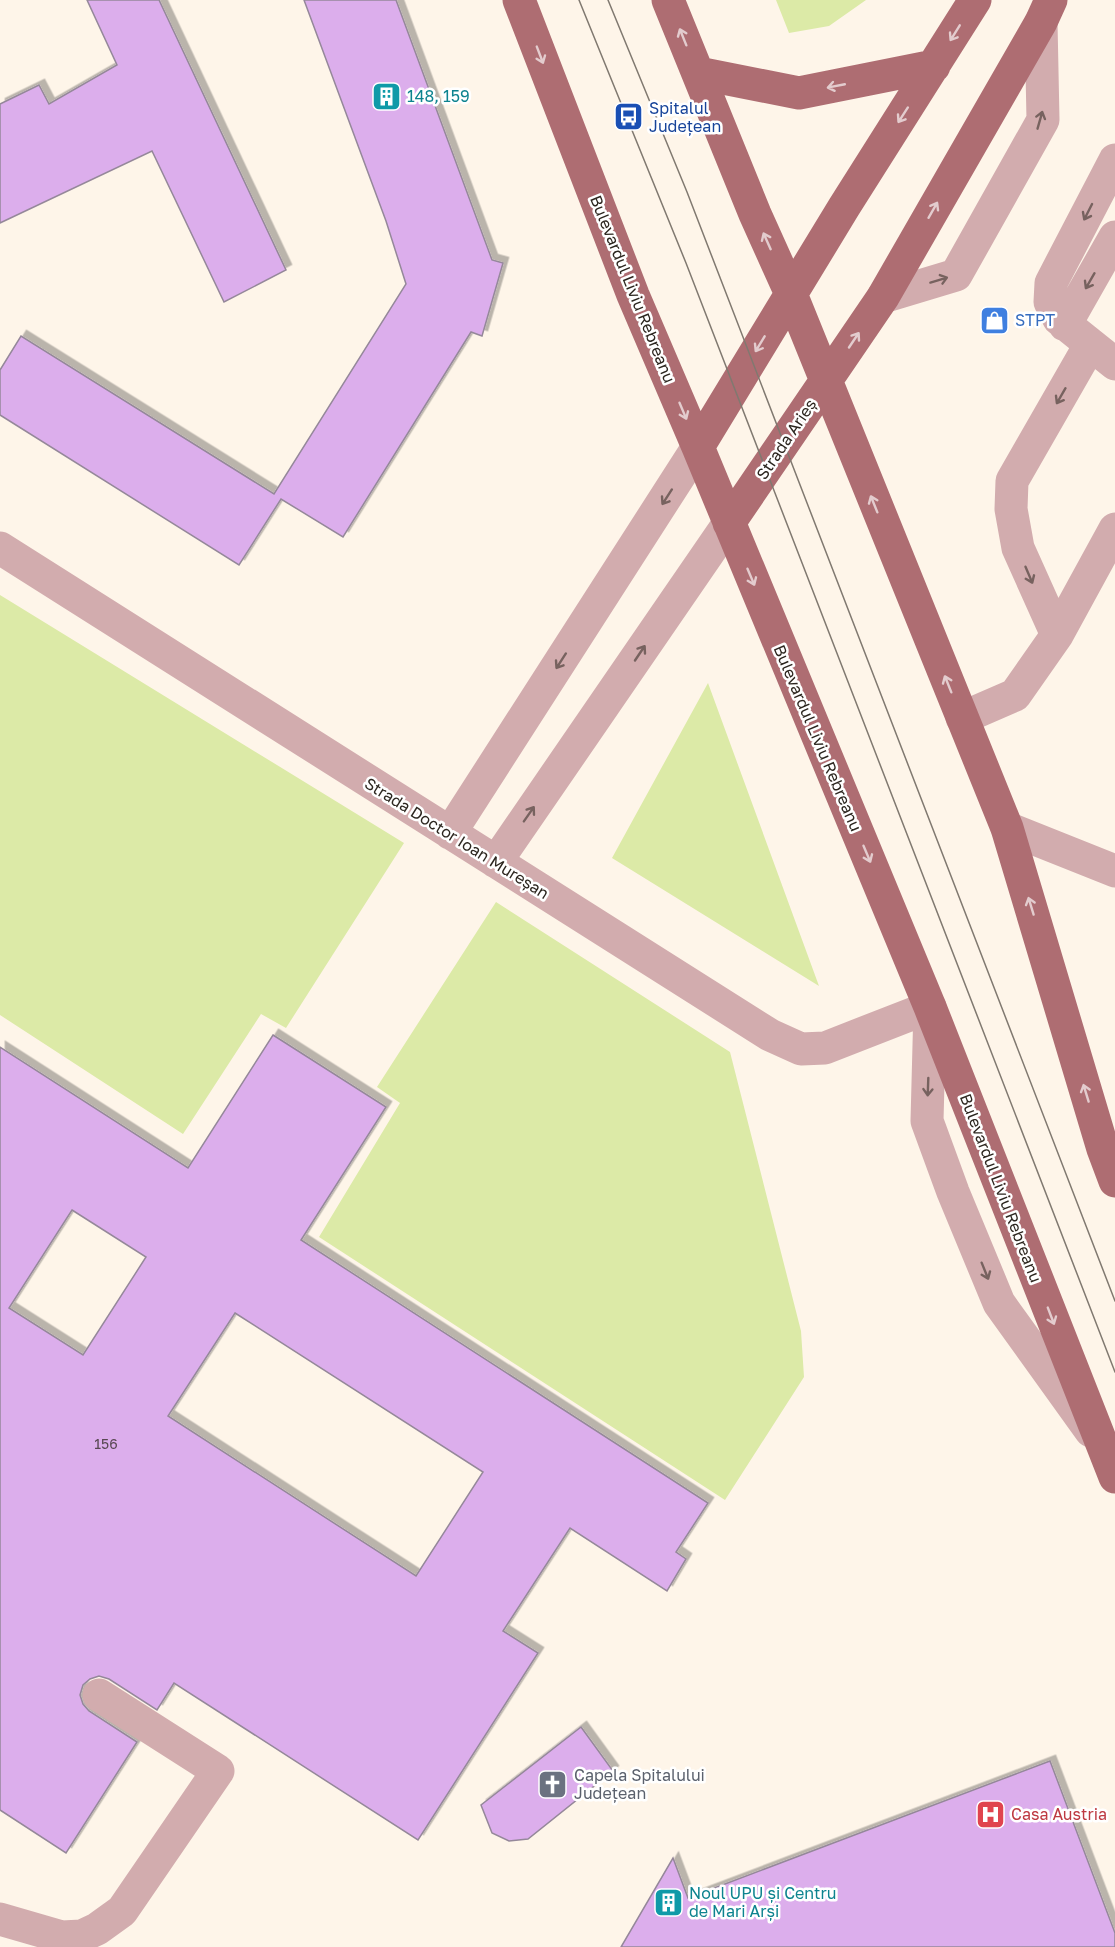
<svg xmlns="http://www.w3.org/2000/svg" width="1115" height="1947" viewBox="0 0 1115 1947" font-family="'Golos Text',sans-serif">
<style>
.green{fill:#dceaa7}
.building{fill:#dcaeec;stroke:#95889a;stroke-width:1.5;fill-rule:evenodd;filter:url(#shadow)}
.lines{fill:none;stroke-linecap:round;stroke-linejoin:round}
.minor{stroke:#d2acae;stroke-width:33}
.major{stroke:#ae6d72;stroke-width:33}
.tram{stroke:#807970;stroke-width:1.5}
.oneway{stroke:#e3ccce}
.oneway2{stroke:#77625f}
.labels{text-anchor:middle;stroke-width:5;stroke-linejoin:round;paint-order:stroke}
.number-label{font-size:14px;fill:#584852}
.culture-label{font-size:16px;fill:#0d838f;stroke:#fff;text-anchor:start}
.transit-label{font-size:16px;fill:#164399;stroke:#fff;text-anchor:start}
.street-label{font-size:16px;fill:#2c261f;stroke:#fff}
.shop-label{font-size:16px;fill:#366cbe;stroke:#fff;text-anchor:start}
.worship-label{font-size:16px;fill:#5b616d;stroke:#fff;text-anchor:start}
.health-label{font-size:16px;fill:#be3a42;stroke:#fff;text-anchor:start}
</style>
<defs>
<filter id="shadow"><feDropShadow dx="5.5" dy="-5.5" stdDeviation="0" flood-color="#0004"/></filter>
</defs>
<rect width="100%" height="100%" fill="#fef5e9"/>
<path class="green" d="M776,0H866L829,26L789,33Z
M0,595L404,843L286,1028L261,1014L183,1134L0,1015Z
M708,683L819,986L612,858Z
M496,902L730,1052L801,1331L804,1377L725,1500L319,1237L400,1103L377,1087Z"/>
<path class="building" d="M87,0H159L286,270L224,302L152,151L0,223V104L39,85L49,104L117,65Z
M304,0H396L492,260L503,263L482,336L471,332L343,537L281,499L239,565L0,415V370L21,336L274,494L406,284L386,221Z
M273,1035L386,1107L301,1240L708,1503L676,1552L686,1559L667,1591L570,1528L503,1631L538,1653L418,1840L174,1683L157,1710L109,1679L99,1676L90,1679L83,1685L80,1695L83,1704L89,1711L137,1742L66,1853L0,1810V1047L188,1168ZM72,1210L146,1257L83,1355L9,1308ZM235,1313L483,1472L416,1576L168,1416Z
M581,1727L613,1771L528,1839L509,1841L492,1833L481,1805Z
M1050,1761L1115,1933V1947H621L673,1858L688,1898Z"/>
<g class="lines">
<path class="minor" d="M1115,160L1051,283L1050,302L1059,319L1115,364
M883,297L956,275L1043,120L1041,22
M1065,325L1115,237
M0,548L770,1035L801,1049L825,1048L930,1007L927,1121L953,1192L999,1303L1091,1431
M1057,635L1018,548L1011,509L1012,481L1090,345
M962,718L1015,695L1057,635L1115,529
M1007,828L1115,871
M450,833L698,447
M496,862L729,523
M0,1919L62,1937L82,1936L97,1929L122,1911L218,1771L99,1695"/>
<path class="major" d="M519,0L633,295L698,447L930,1007L1115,1477
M668,0L755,214L791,294L1007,828L1103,1149L1115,1181
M698,73L799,93L934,66
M698,447L844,207L975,0
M729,523L883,297L1041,22L1051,0"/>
<path class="tram" d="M579,0L686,263L1115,1372
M608,0L687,192L1115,1301"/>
</g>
<defs><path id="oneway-shaft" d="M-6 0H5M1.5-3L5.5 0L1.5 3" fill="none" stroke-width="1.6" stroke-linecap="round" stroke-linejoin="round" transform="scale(1.5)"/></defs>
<g class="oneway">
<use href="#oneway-shaft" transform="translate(955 33) rotate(122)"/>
<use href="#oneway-shaft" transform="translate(683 37) rotate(-112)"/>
<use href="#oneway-shaft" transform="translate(540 55) rotate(69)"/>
<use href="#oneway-shaft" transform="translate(836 86) rotate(169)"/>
<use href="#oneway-shaft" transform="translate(903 115) rotate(123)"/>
<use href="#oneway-shaft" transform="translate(933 210) rotate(-60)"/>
<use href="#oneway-shaft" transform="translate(767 241) rotate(-114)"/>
<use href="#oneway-shaft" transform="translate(854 340) rotate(-56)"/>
<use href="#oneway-shaft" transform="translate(760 344) rotate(121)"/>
<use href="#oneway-shaft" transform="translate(683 411) rotate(67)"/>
<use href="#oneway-shaft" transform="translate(874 504) rotate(-112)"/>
<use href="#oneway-shaft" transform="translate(751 577) rotate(67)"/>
<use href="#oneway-shaft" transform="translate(948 684) rotate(-112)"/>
<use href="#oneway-shaft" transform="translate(867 854) rotate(67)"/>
<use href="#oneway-shaft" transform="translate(1031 906) rotate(-107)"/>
<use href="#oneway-shaft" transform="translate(1086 1093) rotate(-107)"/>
<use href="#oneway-shaft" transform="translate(1051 1316) rotate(69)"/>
</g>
<g class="oneway2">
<use href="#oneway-shaft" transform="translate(1040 120) rotate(-74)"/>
<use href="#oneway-shaft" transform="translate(1088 212) rotate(117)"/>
<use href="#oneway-shaft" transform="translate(939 280) rotate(-17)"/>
<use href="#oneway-shaft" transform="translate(1090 281) rotate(120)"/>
<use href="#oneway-shaft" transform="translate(1061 396) rotate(120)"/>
<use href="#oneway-shaft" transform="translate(667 497) rotate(123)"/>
<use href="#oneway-shaft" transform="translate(1029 575) rotate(67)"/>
<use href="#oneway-shaft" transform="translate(640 653) rotate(-56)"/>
<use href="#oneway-shaft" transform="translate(561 661) rotate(123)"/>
<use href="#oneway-shaft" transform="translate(529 814) rotate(-55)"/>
<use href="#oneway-shaft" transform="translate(928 1087) rotate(92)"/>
<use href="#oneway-shaft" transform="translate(985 1271) rotate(68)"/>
</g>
<defs>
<symbol id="building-square" viewBox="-11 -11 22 22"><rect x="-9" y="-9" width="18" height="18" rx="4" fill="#0f9aa8" stroke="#fff"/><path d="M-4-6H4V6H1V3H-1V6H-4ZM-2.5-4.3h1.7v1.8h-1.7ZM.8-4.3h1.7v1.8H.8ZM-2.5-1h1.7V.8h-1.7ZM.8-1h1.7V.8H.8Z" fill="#fff"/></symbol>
<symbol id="bus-square" viewBox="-11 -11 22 22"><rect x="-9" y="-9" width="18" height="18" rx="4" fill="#1a4fb4" stroke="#fff"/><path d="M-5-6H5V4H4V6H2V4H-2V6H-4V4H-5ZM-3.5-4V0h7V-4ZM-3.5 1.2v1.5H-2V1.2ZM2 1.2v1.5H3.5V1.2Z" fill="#fff"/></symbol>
<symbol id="shop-square" viewBox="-11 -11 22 22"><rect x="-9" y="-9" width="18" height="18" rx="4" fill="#3f7fe0" stroke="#fff"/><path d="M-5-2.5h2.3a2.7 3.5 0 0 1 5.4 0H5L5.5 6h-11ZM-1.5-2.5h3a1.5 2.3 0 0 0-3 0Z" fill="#fff"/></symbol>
<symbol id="church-square" viewBox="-11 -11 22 22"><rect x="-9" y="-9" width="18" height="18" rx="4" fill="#6b7280" stroke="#fff"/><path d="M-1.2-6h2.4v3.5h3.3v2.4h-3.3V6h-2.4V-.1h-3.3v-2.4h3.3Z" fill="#fff"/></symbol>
<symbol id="hospital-square" viewBox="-11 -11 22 22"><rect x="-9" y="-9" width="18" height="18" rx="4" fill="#e0444e" stroke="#fff"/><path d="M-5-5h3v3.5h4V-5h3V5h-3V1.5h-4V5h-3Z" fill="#fff"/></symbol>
</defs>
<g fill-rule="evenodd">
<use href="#building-square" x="370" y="80" width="33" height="33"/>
<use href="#bus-square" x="612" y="100" width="33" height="33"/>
<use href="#shop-square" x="978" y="304" width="33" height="33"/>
<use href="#church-square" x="536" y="1768" width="33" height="33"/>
<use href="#hospital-square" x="974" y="1798" width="33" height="33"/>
<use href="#building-square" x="652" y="1886" width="33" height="33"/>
</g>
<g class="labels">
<g class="number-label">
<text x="106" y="1449">156</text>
</g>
<g class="culture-label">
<text x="407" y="102">148, 159</text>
<text x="689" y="1899">Noul UPU și Centru<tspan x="689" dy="18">de Mari Arși</tspan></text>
</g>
<g class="transit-label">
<text x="649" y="114">Spitalul<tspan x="649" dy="18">Județean</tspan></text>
</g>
<g class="street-label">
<text transform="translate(633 289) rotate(68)" y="6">Bulevardul Liviu Rebreanu</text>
<text transform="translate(786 439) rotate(-56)" y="6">Strada Arieș</text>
<text transform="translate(818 738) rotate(67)" y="6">Bulevardul Liviu Rebreanu</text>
<text transform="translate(457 838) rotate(32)" y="6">Strada Doctor Ioan Mureșan</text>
<text transform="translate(1001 1188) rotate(69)" y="6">Bulevardul Liviu Rebreanu</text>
</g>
<g class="shop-label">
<text x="1015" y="326">STPT</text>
</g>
<g class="worship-label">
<text x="574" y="1781">Capela Spitalului<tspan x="574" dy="18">Județean</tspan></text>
</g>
<g class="health-label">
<text x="1011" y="1820">Casa Austria</text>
</g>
</g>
</svg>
